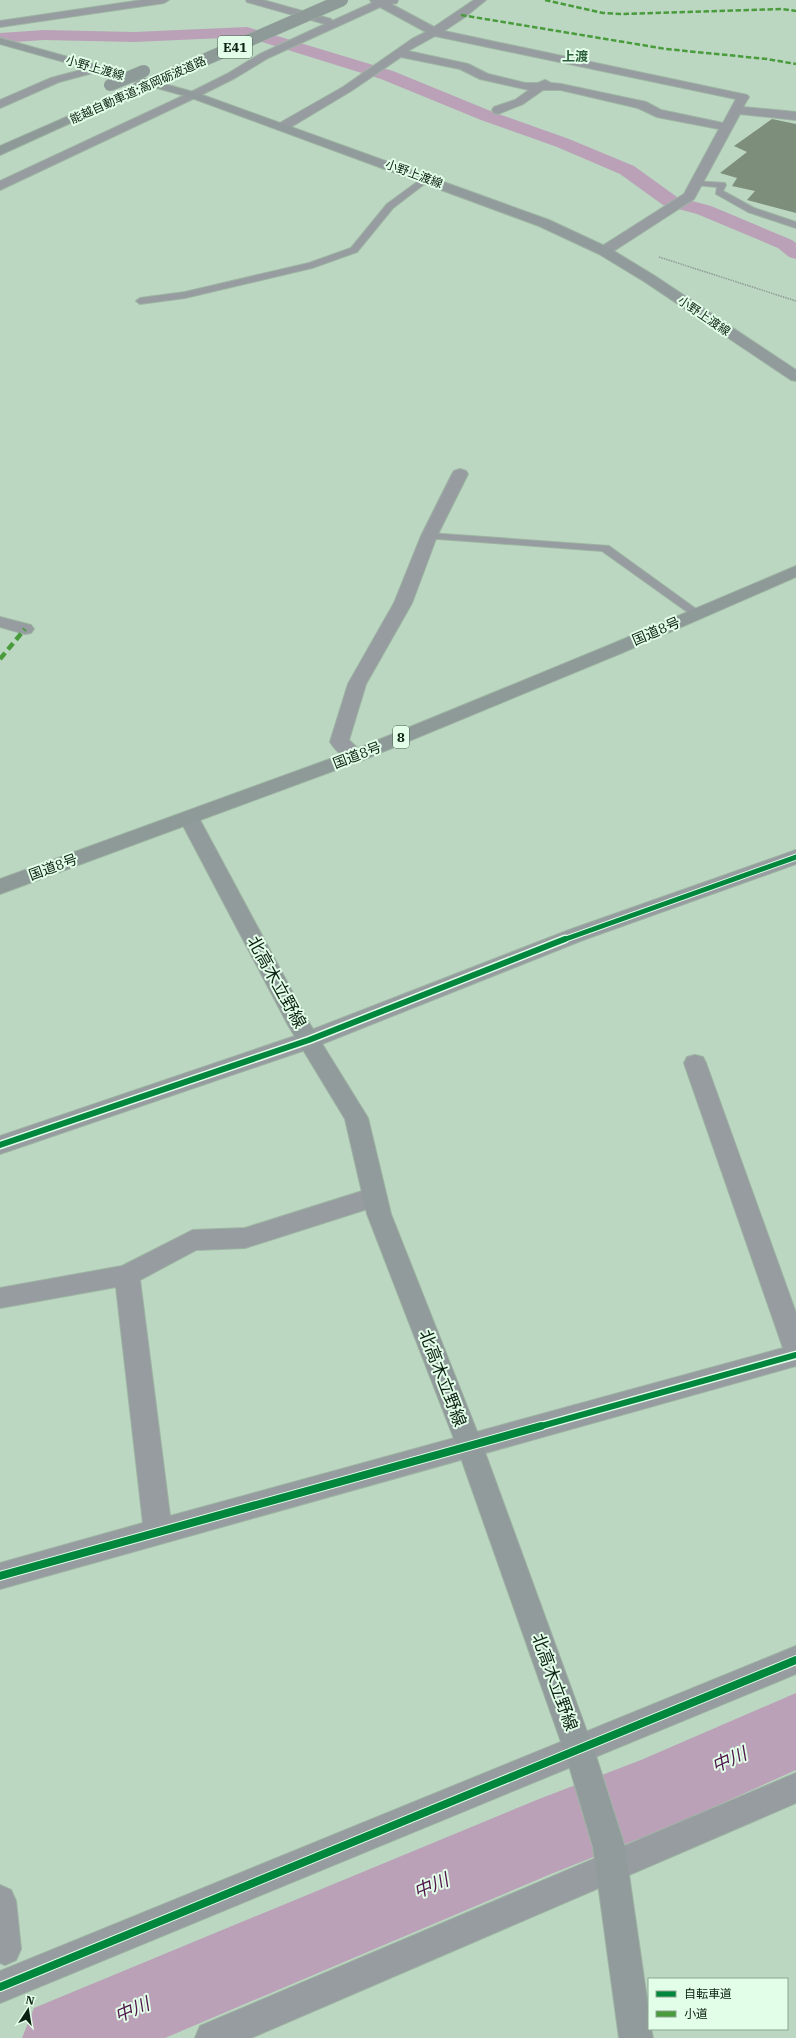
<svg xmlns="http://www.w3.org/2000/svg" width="796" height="2038" viewBox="0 0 796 2038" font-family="'IBM Plex Serif','Noto Sans JP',serif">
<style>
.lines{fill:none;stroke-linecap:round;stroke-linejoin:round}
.canal{fill:#baa1b7;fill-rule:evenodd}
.river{fill:#baa1b7;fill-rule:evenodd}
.building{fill:#7d8e7b}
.lane-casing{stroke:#9eb4a3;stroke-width:2}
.street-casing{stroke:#9eb4a3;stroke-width:2}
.secondary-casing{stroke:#9eb4a3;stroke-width:2}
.highway-casing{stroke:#9eb4a3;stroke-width:2}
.path{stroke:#909b98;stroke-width:1.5;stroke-dasharray:1.5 1;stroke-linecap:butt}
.lane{fill:#969ca0;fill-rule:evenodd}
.street{fill:#969ca0;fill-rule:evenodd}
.secondary{fill:#929b9c;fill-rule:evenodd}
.highway{fill:#8d9a98;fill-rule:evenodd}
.highway-bridge-casing{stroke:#9eb4a3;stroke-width:13;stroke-linecap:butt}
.highway-bridge{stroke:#8d9a98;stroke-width:12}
.quiet-far1{stroke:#499b3c;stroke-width:2.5;stroke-dasharray:5.5 2.5;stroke-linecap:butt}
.quiet{stroke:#499b3c;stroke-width:4.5;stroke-dasharray:8 4.5;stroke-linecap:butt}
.cycleway-far2-casing{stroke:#e2fde8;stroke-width:7}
.cycleway-far1-casing{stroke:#e2fde8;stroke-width:9}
.cycleway-casing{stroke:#e2fde8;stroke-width:10}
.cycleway-far2{stroke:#00873e;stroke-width:5}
.cycleway-far1{stroke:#00873e;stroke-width:6}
.cycleway{stroke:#00873e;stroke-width:8}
.labels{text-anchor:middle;stroke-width:4;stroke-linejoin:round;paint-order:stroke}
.far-street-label{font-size:12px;fill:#0c2112;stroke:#e2fde8}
.shield{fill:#e2fde8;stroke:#4c6352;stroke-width:1}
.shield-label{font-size:13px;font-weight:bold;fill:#0c2112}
.far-neighbourhood-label{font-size:13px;font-weight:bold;fill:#2b5e3a;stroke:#e2fde8}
.street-label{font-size:14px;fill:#0c2112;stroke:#e2fde8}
.near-street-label{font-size:17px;fill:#0c2112;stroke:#e2fde8}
.near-water-label{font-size:18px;font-style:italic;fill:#50154b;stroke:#e2fde8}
</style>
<rect width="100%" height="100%" fill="#bbd7c1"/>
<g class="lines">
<path class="canal" d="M247,27L393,71L493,112L569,139L634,166L677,197L711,206L792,240L796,243V259L789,257L778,248L697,214L663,205L620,174L557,147L481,120L381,79L246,37L134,42L44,40L0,43V33L44,30L134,32Z"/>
<path class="river" d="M796,1693V1770L681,1822L551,1874L165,2038H22L34,2008L539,1799L641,1760Z"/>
</g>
<path class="building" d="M772,119L796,124V213L747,200L755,191L732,186L737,178L720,173L747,152L734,146Z"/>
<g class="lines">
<defs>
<path id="lane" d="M424,177L431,179L393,208L357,252L312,268L185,298L140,304L136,301L140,298L185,292L309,263L351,248L387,204Z
M693,181L725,183L726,185L723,191L754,208L796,222V228L748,212L716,194L717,187L696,185H693Z
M429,533L609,546L703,614L701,616H693L602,551L425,538L424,536Z"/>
<path id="street" d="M142,0H169L164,3L0,27V21Z
M246,0H263L331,19L332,21L372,3L370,0H398L397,3L391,4L434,27L474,0H486L465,17L444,31L747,95L749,97L743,107L796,112V120L740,114L694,199L609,254H599L597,251L599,248L684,194L719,129L657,117L638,108L561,90H543L523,104L498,114L494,113L492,110L494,107L515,100L529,90L480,79L460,69L401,57L351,91L286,130H278L276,127L278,124L343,87L412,39L426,32L380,7L268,58L235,78L197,97L0,190V181L189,93L227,74L260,54L325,24L247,2ZM435,36L736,99L723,123L661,110L646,102L561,84L551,83L545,80L538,83H525L488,74L468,64L408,51Z
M96,66L100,67L102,69L100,71L59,82L0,108V100L51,78Z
M460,469L466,471L468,474L437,536L412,603L366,684L349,740L366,756L363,760C350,764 337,753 330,742L348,684L394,603L421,536L452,474L454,471Z
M0,617L31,625L34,629L31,633L25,634L0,627Z
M796,850V864L583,940L317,1046L0,1154V1136L301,1034L569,930Z
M695,1055L703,1057L706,1063L796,1313V1366L0,1589V1563L143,1523L116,1287L0,1308V1288L122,1266L193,1230L245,1228L375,1187L383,1190L387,1197L383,1204L245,1248L196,1250L140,1280L170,1516L783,1348L684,1063L687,1057Z
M796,1646V1674L0,2003V1971Z
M796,1773V1803L251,2038H195L200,2026Z
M0,1885L11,1890L16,1901L21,1949L16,1960L5,1965L0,1963Z"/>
<path id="secondary" d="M0,38L197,93L549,220L609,248L655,276L796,370V381L791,380L645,282L599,254L539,226L189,97L0,44Z
M189,812L196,813L199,818L308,1021L368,1118L391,1214L482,1444L597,1759L625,1847L649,2013V2029H651L653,2038H619L593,1847L567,1759L456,1444L367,1214L345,1119L288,1025L179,818L182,813Z"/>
<path id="highway" d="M128,90L134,93L132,95L0,155V146Z
M796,566V577L624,652L363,760L0,894V879L349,752L612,644Z"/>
</defs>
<use href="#lane" class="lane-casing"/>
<use href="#street" class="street-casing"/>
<use href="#secondary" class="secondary-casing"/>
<use href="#highway" class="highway-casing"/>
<path class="path" d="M659,257L796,301"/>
<use href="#lane" class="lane"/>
<use href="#street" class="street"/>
<use href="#secondary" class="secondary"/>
<use href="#highway" class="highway"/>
<defs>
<path id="highway-bridge" d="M110,85L144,71
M128,93L342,0"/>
</defs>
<use href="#highway-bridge" class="highway-bridge-casing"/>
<use href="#highway-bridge" class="highway-bridge"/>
<path class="quiet-far1" d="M545,0L603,13L621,14L782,9L796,11
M461,15L666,49L767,59L796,64"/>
<path class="quiet" d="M0,659L25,629"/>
<defs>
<path id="cycleway-far2" d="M563,940L796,857"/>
<path id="cycleway-far1" d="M0,1145L309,1040L565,939
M538,1427L796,1355"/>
<path id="cycleway" d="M0,1576L541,1426
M0,1987L796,1660"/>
</defs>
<use href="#cycleway-far2" class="cycleway-far2-casing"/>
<use href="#cycleway-far1" class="cycleway-far1-casing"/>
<use href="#cycleway" class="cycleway-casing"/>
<use href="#cycleway-far2" class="cycleway-far2"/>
<use href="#cycleway-far1" class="cycleway-far1"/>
<use href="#cycleway" class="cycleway"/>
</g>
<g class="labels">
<g class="far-street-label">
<text transform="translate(95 68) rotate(16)" y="4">小野上渡線</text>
<text transform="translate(138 90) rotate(-24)" y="4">能越自動車道;高岡砺波道路</text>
<text transform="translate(414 174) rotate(20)" y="4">小野上渡線</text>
<text transform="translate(704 316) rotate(34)" y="4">小野上渡線</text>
</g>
<g class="shield">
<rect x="218" y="36" width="34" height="22" rx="3"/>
<rect x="393" y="726" width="16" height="22" rx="3"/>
</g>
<g class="shield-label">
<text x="235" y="52">E41</text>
<text x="401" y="742">8</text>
</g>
<g class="far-neighbourhood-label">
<text x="575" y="61">上渡</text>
</g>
<g class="street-label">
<text transform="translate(656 631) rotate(-23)" y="5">国道8号</text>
<text transform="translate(357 755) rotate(-21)" y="5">国道8号</text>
<text transform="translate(53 867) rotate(-20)" y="5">国道8号</text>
</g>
<g class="near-street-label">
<text transform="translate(277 982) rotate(61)" y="6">北高木立野線</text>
<text transform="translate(443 1378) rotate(69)" y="6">北高木立野線</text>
<text transform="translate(555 1682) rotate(70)" y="6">北高木立野線</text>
</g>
<g class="near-water-label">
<text transform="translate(729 1760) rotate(-24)" y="6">中川</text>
<text transform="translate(431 1886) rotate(-23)" y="6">中川</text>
<text transform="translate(132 2010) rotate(-23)" y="6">中川</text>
</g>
</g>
<rect x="648" y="1978" width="140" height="52" fill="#e2fde8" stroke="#8ca592"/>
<rect x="656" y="1991" width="20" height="6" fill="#00873e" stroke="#8ca592"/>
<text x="684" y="1998" font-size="12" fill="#0c2112">自転車道</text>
<rect x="656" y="2011" width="20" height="6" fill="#499b3c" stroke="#8ca592"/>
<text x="684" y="2018" font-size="12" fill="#0c2112">小道</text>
<g transform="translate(28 2010) rotate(12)" stroke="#e2fde8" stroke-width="3" paint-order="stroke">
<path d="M0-3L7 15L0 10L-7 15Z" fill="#0c2112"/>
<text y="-6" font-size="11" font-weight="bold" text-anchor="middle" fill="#0c2112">N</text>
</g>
</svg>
